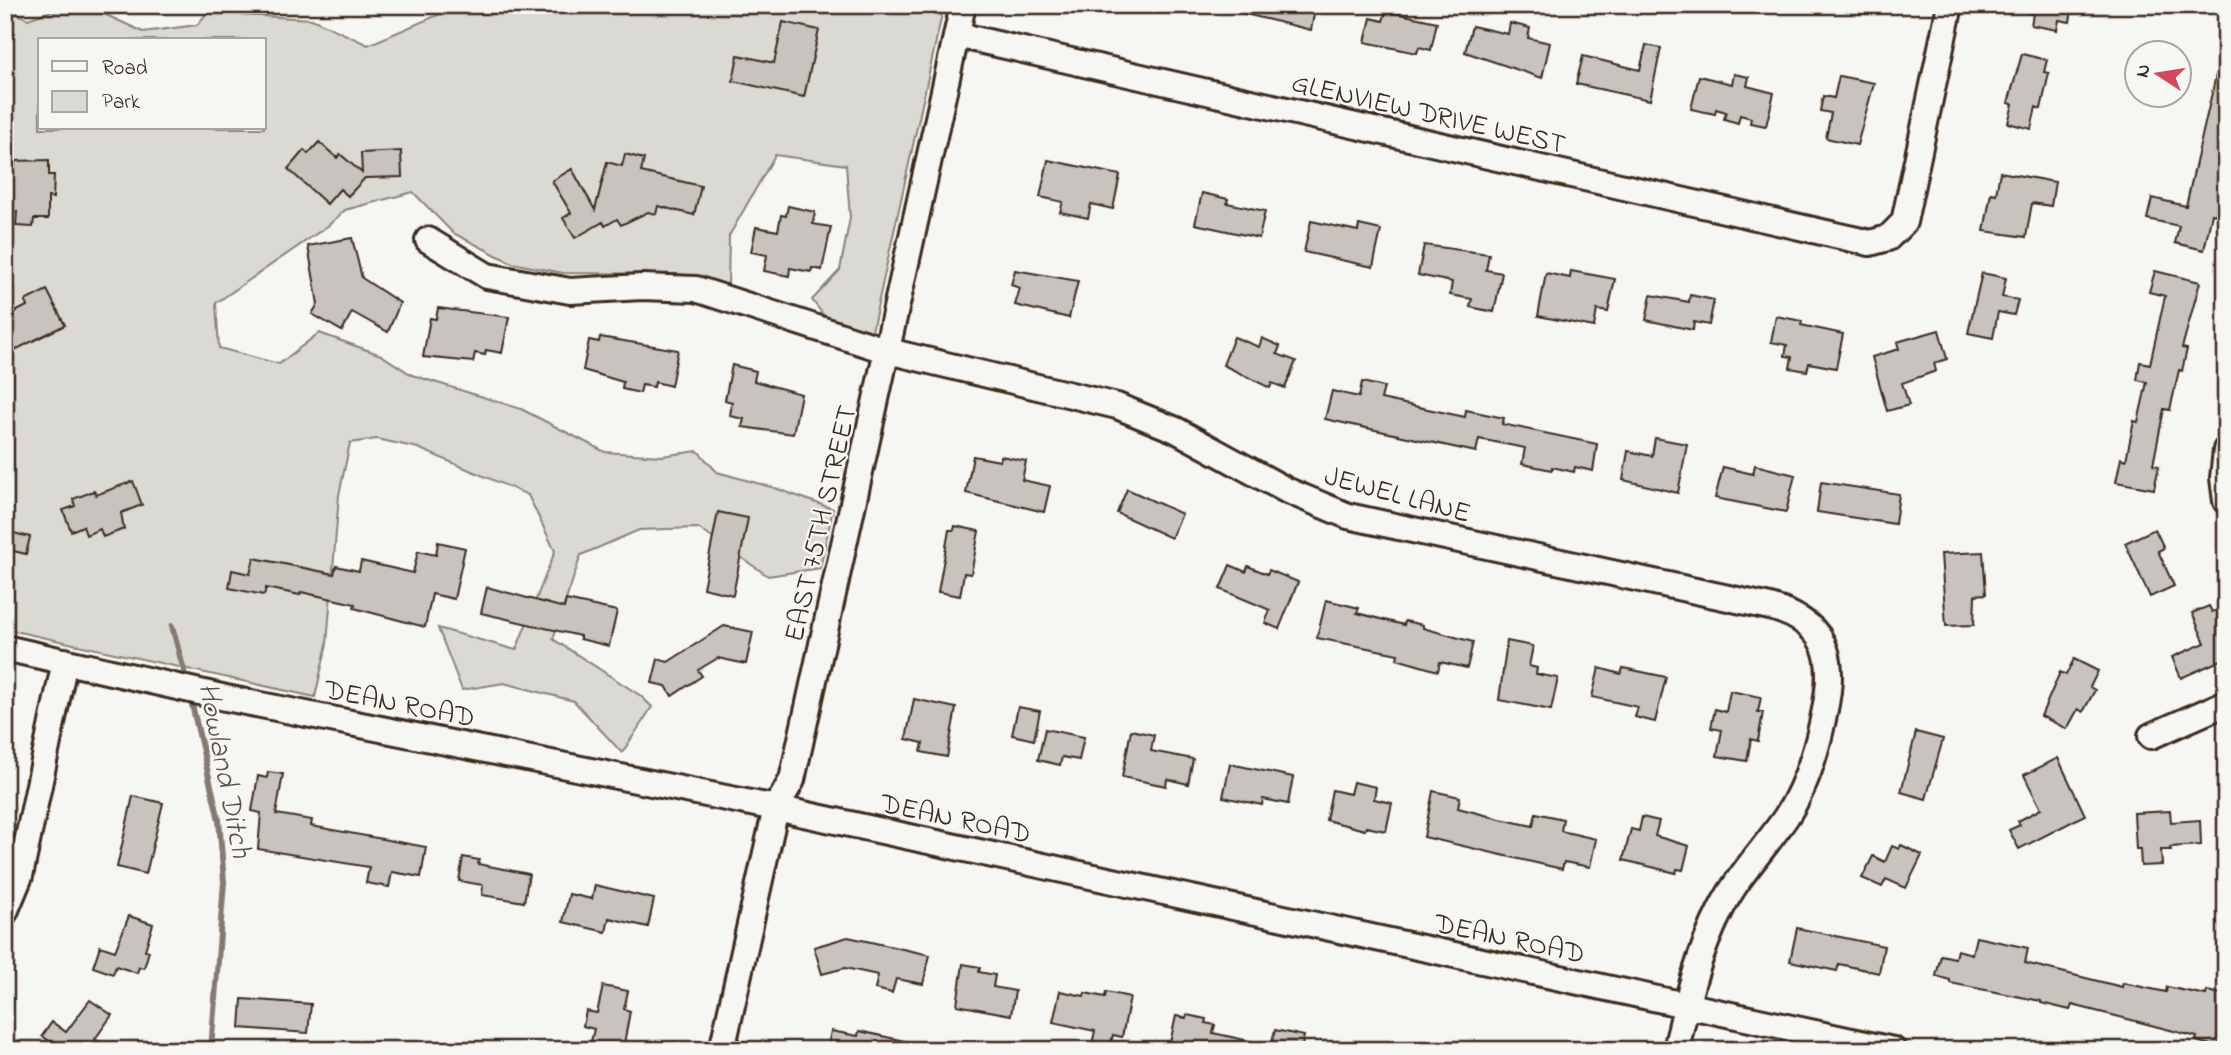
<svg xmlns="http://www.w3.org/2000/svg" width="2231" height="1055" viewBox="0 0 2231 1055" font-family="'Indie Flower',sans-serif">
<style>
.green{fill:#dad9d3;stroke:#8a8278;stroke-width:2;fill-rule:evenodd}
.lines{fill:none;stroke-linecap:round;stroke-linejoin:round}
.stream{stroke:#857a71;stroke-width:6}
.building{fill:#c8c3be;stroke:#3b2a1e;stroke-width:2}
.minor-casing{stroke:#3b2a1e;stroke-width:30}
.minor{stroke:#f6f6f2;stroke-width:24}
.labels{text-anchor:middle;stroke-width:5;stroke-linejoin:round;paint-order:stroke}
.street-label{font-size:28px;fill:#3b2a1e;stroke:#f6f6f2}
.water-label{font-size:30px;font-style:italic;fill:#605248;stroke:#f6f6f2}
</style>
<rect width="100%" height="100%" fill="#f6f6f2"/>
<filter id="ink" filterUnits="userSpaceOnUse"><feTurbulence type="fractalNoise" baseFrequency=".0143" numOctaves="2"/><feDisplacementMap in="SourceGraphic" scale="14" xChannelSelector="R" yChannelSelector="G"/><feConvolveMatrix kernelMatrix="1 2 1 2 8 2 1 2 1" color-interpolation-filters="sRGB"/></filter>
<g filter="url(#ink)">
<path class="green" d="M68,5H85L143,32L197,25L214,5H227L240,15L312,19L368,45L461,5H944L872,331L825,317L812,300L840,270L850,218L846,165L775,155L729,236L728,286L679,274L563,273L512,263L453,233L413,192L345,210L329,225L216,303L219,348L279,364L319,333L381,355L412,375L521,409L605,452L661,456L698,451L717,472L778,489L833,509L820,568L768,576L698,528L639,530L581,555L553,639L641,696L652,707L622,753L574,701L504,683L462,690L438,628L516,650L555,551L528,495L418,448L377,439L350,443L339,495L327,644L315,697L5,629V8L28,19ZM40,40H264V128H40Z"/>
<g class="lines">
<path class="stream" d="M172,626L187,682
M190,696L219,820L224,882L211,1050"/>
</g>
<path class="building" d="M1238,5H1316L1311,30L1237,12Z
M2027,5H2073L2070,22L2059,20L2057,30L2031,25L2033,14L2026,12Z
M1386,11L1437,22L1431,50L1419,47L1417,53L1365,42L1371,18L1383,21Z
M783,22L819,30L804,97L733,81L738,55L774,63Z
M1510,23L1530,28L1528,38L1550,43L1542,78L1465,52L1472,26L1508,34Z
M1646,45L1661,48L1650,100L1576,84L1583,56L1640,70Z
M2022,54L2047,60L2044,72L2049,73L2041,109L2036,107L2031,129L2008,123L2013,104L2008,103Z
M2219,62L2226,63V162L2216,215L2212,214L2204,250L2175,243L2179,226L2147,219L2152,198L2186,206Z
M1734,74L1749,77L1747,86L1774,93L1766,126L1750,123L1751,118L1740,115L1738,123L1724,119L1726,112L1716,109L1715,114L1691,109L1699,76L1732,84Z
M1839,76L1874,83L1857,145L1826,138L1831,113L1820,111L1823,96L1834,98Z
M319,142L337,158L340,154L362,173L361,153L401,151L402,177L365,178L348,196L340,189L327,204L288,169L304,150L308,154Z
M625,154L644,159L641,172L701,186L694,215L658,206L656,214L648,212L621,225L617,219L605,226L603,222L575,238L563,218L571,213L552,181L572,169L595,210L607,162L622,166Z
M49,160V175H54L53,198L48,197V219H34L33,227L16,226L17,212H12V188L5,187V165H15V161Z
M1048,160L1120,175L1113,209L1091,204L1088,218L1060,212L1063,202L1040,197Z
M2000,172L2055,182L2051,206L2032,203L2026,237L1984,231L1991,193L1996,194Z
M1202,193L1228,199L1227,203L1265,211L1259,238L1195,224Z
M788,206L815,212L813,224L831,227L822,270L812,268L811,272L790,268L789,276L764,271L767,255L751,252L756,227L778,231L781,215L786,216Z
M1311,221L1358,231L1359,225L1381,230L1373,267L1304,252Z
M352,238L362,278L400,303L388,332L352,312L342,331L312,314L318,304L308,246Z
M1424,245L1489,254L1486,270L1502,273L1494,312L1470,307L1472,299L1450,295L1452,282L1418,275Z
M1015,270L1078,281L1069,318L1015,305L1020,288L1011,285Z
M1571,271L1615,279L1608,312L1597,310L1594,327L1538,316L1546,273L1570,278Z
M2155,271L2200,282L2182,348L2187,349L2182,371L2179,370L2170,410L2164,409L2153,465L2159,466L2154,489L2116,482L2121,458L2126,460L2134,421L2138,422L2147,382L2137,380L2140,362L2150,364L2165,296L2149,292Z
M1982,273L2006,278L2002,297L2018,300L2014,315L1998,312L1993,338L1968,333Z
M47,290L65,325L5,355V317L27,306L25,301Z
M1651,295L1689,302L1690,295L1714,300L1709,325L1694,322L1693,330L1646,320Z
M438,308L509,317L502,353L486,350L485,355L475,353L473,362L423,357L430,318L436,319Z
M1776,316L1802,321L1801,325L1843,334L1836,368L1809,363L1807,371L1790,368L1792,357L1785,356L1787,345L1771,342Z
M1939,330L1947,359L1934,363L1936,371L1902,383L1909,405L1887,411L1872,357L1899,349L1897,342Z
M600,337L678,350L671,386L655,382L654,387L642,385L640,393L622,389L623,382L583,370L589,340L599,342Z
M1234,337L1259,347L1262,338L1280,346L1277,354L1296,361L1285,388L1272,383L1270,388L1223,365Z
M732,365L756,371L754,381L801,394L793,434L742,427L744,419L730,416L732,402L725,400Z
M1362,382L1384,387L1381,399L1465,417L1466,410L1504,418L1502,424L1597,444L1593,471L1575,467L1574,472L1552,467V470L1522,464L1525,448L1479,439L1476,452L1325,419L1332,391L1359,397Z
M1655,438L1687,444L1678,493L1623,480L1628,451L1652,456Z
M973,456L1000,461L1001,456L1026,461L1022,480L1050,486L1044,512L966,493Z
M1755,465L1795,475L1786,512L1715,498L1723,467L1753,474Z
M133,481L142,505L121,513L124,529L103,537L100,529L86,535L83,526L71,531L63,510L75,506L73,499L94,491L96,495Z
M1821,482L1899,494L1895,524L1817,512Z
M1127,489L1182,514L1171,538L1117,513Z
M718,512L748,518L733,595L703,588Z
M955,526L979,531L971,574L964,573L960,596L938,592L949,530H954Z
M2155,529L2164,548L2158,551L2174,586L2150,597L2125,543Z
M5,531L30,537L26,554L5,549Z
M438,542L465,548L454,599L432,594L425,627L354,608L355,604L301,592L300,595L266,588L264,595L229,588L232,570L250,574L254,558L334,574L336,566L359,571L361,561L413,573L418,551L436,555Z
M1983,552L1986,594L1975,595L1974,625L1946,626L1941,554Z
M1230,565L1246,572L1248,566L1267,574L1269,570L1298,582L1279,629L1265,623L1270,610L1220,589Z
M487,587L564,608L566,600L617,611L609,646L580,639V636L481,613Z
M1326,600L1359,608L1357,613L1404,625L1405,621L1423,625V628L1473,642L1467,668L1440,662L1438,671L1397,659L1398,654L1317,638Z
M2209,606L2212,612L2220,609L2226,622V658L2181,678L2172,657L2205,643L2192,613Z
M724,626L753,632L746,664L718,658L698,670L702,676L672,696L666,686L652,683L658,659L668,662Z
M1507,641L1533,646L1529,666L1537,668L1536,674L1558,678L1551,710L1499,700Z
M2074,659L2098,671L2090,687L2095,690L2083,712L2078,709L2067,729L2041,716L2060,672L2066,675Z
M1599,668L1621,674L1623,668L1666,677L1655,722L1635,717L1638,707L1592,697Z
M1730,691L1761,697L1758,712H1763L1758,741L1751,739L1747,761L1717,756L1722,730L1711,728L1715,709L1726,712Z
M914,699L956,708L947,757L921,752L923,743L906,739Z
M1018,707L1040,711L1034,740L1012,735Z
M1045,729L1084,737L1079,760L1062,757L1060,765L1038,760Z
M1131,730L1154,735L1151,751L1193,759L1188,784L1167,779L1166,786L1122,777Z
M1916,732L1943,739L1926,799L1901,792Z
M2058,758L2085,815L2019,849L2009,830L2020,825L2018,821L2041,809L2024,775Z
M1230,764L1293,777L1288,804L1263,799L1262,805L1223,797Z
M268,772L283,774L276,814L312,820L311,826L426,847L421,877L392,872L389,887L366,883L369,867L258,849L261,813L252,811L258,776L267,778Z
M1353,782L1376,787L1374,799L1392,803L1386,831L1366,827L1365,830L1326,820L1332,790L1350,794Z
M1433,791L1460,797L1458,808L1500,819L1533,826L1536,813L1563,819L1561,831L1596,839L1590,867L1564,862L1562,869L1424,837Z
M133,796L163,803L146,874L117,867Z
M2170,811L2171,822L2200,820L2201,845L2170,847L2171,850H2161L2162,865L2141,866L2140,849H2136L2134,813Z
M1642,817L1659,821L1655,836L1689,846L1683,870L1677,869L1676,873L1623,860L1631,829L1639,831Z
M1901,845L1922,855L1906,888L1886,879L1882,887L1862,878L1873,856L1885,862L1892,846L1899,849Z
M463,857L479,860L478,864L529,874L524,902L482,895L483,885L459,881Z
M595,885L654,899L648,927L609,918L606,932L563,922L569,894L592,899Z
M129,916L153,924L145,950L149,951L144,968L139,967L137,973L116,966L113,974L93,967L100,946L115,951Z
M1797,928L1884,946L1879,973L1839,964L1837,971L1790,961Z
M848,937L930,955L923,984L896,979L892,993L875,989L878,975L845,968L822,974L814,947Z
M1976,937L2028,948L2025,963L2122,987L2123,983L2166,992L2167,987L2206,995L2207,991L2226,995V1036L2221,1035L2218,1047L2196,1041L2197,1037L2116,1016L2072,1005L2070,1010L2041,1003V1001L1950,983V980L1936,976L1941,955L1955,958L1957,950L1972,954Z
M963,964L980,967L979,972L995,975L993,987L1015,991L1011,1015L957,1005Z
M603,986L628,991L624,1009L630,1011L623,1050H589L594,1029L583,1026L586,1011L597,1013Z
M1060,991L1084,996L1085,993L1105,997L1106,992L1130,997L1122,1037L1113,1035L1110,1047L1092,1044L1095,1031L1053,1022Z
M242,999L311,1004L308,1033L240,1028Z
M90,1000L112,1015L95,1039L111,1050H54L57,1046L42,1036L52,1022L66,1032Z
M1187,1015L1206,1019L1205,1023L1215,1025L1213,1033L1259,1043L1258,1050H1183L1169,1047L1176,1016L1186,1018Z
M1275,1030L1304,1036L1301,1050H1270Z
M831,1031L858,1036L859,1031L914,1043L913,1050H827Z"/>
<g class="lines">
<defs>
<path id="minor" d="M957,35L1870,243L1888,238L1904,222L1950,5
M428,240L487,276L570,291L642,287L696,289L888,351L1117,406L1176,430L1286,490L1348,516L1770,607C1836,625 1835,667 1822,724C1815,756 1804,790 1786,817C1765,848 1738,875 1721,909C1698,954 1687,1000 1676,1050
M2226,450L2223,478L2226,501
M5,648L226,698L776,808L1893,1050
M2151,736L2226,703
M5,912L20,876L65,661
M722,1050L776,808L792,780L963,5"/>
</defs>
<use href="#minor" class="minor-casing"/>
<use href="#minor" class="minor"/>
</g>
</g>
<g class="labels">
<g class="street-label">
<text transform="translate(1429 112) rotate(13)" y="10">GLENVIEW DRIVE WEST</text>
<text transform="translate(1398 493) rotate(15)" y="10">JEWEL LANE</text>
<text transform="translate(819 523) rotate(-77)" y="10">EAST 75TH STREET</text>
<text transform="translate(400 702) rotate(11)" y="10">DEAN ROAD</text>
<text transform="translate(956 817) rotate(12)" y="10">DEAN ROAD</text>
<text transform="translate(1510 937) rotate(12)" y="10">DEAN ROAD</text>
</g>
<g class="water-label">
<text transform="translate(226 770) rotate(79)" y="10">Howland Ditch</text>
</g>
</g>
<rect width="2231" height="1055" fill="none" stroke="#f6f6f2" stroke-width="28"/>
<rect x="14" y="14" width="2203" height="1027" fill="none" stroke="#3b2a1e" stroke-width="2.5" filter="url(#ink)"/>
<rect x="38" y="38" width="228" height="91" fill="#f6f6f2" stroke="#aba49d" stroke-width="2"/>
<rect x="52" y="61" width="35" height="10" fill="#f6f6f2" stroke="#aba49d" stroke-width="2"/>
<text x="102" y="74" font-size="21" fill="#3b2a1e">Road</text>
<rect x="52" y="91" width="35" height="21" fill="#dad9d3" stroke="#aba49d" stroke-width="2"/>
<text x="102" y="108" font-size="21" fill="#3b2a1e">Park</text>
<g transform="translate(2158 74) rotate(282)"><circle r="33" fill="#f6f6f2" stroke="#aba49d" stroke-width="2"/>
<path d="M0-5L12 26L0 18L-12 26Z" fill="#d1495b"/>
<text y="-10" font-size="19" font-weight="bold" text-anchor="middle" fill="#3b2a1e">N</text>
</g>
</svg>
